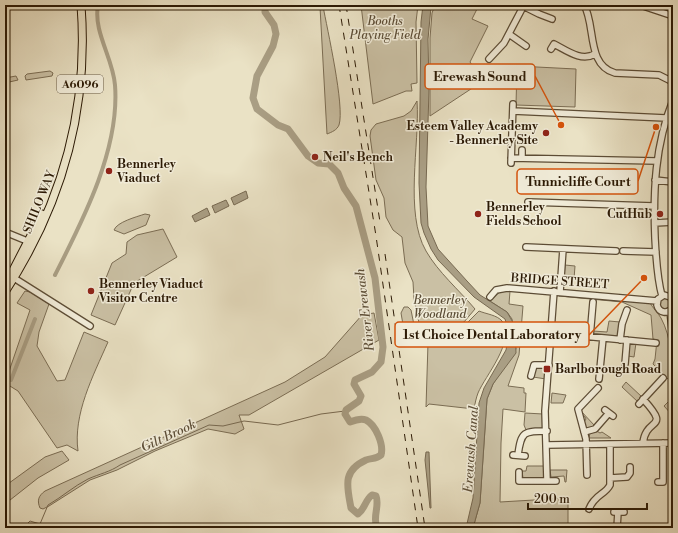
<svg xmlns="http://www.w3.org/2000/svg" width="678" height="533" viewBox="0 0 678 533" font-family="'Libre Bodoni',serif">
<style>
.green{fill:#cac0a4;stroke:#7b6d54}
.water{fill:#a99e84;stroke:#776951}
.lines{fill:none;stroke-linecap:round;stroke-linejoin:round}
.stream{stroke:#776951;stroke-width:1}
.canal{stroke:#a99e84;stroke-width:4}
.river{stroke:#a99e84;stroke-width:7}
.minor-casing{stroke:#5c4c35;stroke-width:8}
.major-casing{stroke:#2c1a05;stroke-width:9}
.minor{stroke:#f1ecd9;stroke-width:5.5}
.major{stroke:#eae2c5;stroke-width:7}
.rail{stroke:#2c1a05;stroke-width:1;stroke-dasharray:7 7;stroke-linecap:butt}
.poi-dot{fill:#8f2418;stroke:#f1ecd9;stroke-width:1.5}
.labels{text-anchor:middle;stroke-width:3;stroke-linejoin:round;paint-order:stroke}
.shield{fill:#f1ecd9;stroke:#675945;stroke-width:1}
.shield-label{font-size:11px;font-weight:bold;fill:#2c1a05}
.park-label{font-size:12px;font-style:italic;fill:#5b4c35;stroke:#f1ecd9}
.poi-label{font-size:12px;font-weight:bold;fill:#2c1a05;stroke:#f1ecd9;text-anchor:start}
.street-label{font-size:12px;fill:#2c1a05;stroke:#f1ecd9}
.water-label{font-size:13px;font-style:italic;fill:#5e4f38;stroke:#f1ecd9}
.leader{fill:none;stroke:#d5530b;stroke-width:1.5}
.callout-dot{fill:#d5530b;stroke:#f1ecd9;stroke-width:1.5}
.callout{fill:#f1ecd9;stroke:#d5530b;stroke-width:1.5}
.callout-label{font-size:13px;text-anchor:middle;font-weight:bold;fill:#2c1a05}
</style>
<rect width="100%" height="100%" fill="#eae2c5"/>
<filter id="stains"><feTurbulence type="fractalNoise" baseFrequency=".005" numOctaves="4"/><feColorMatrix values="0 0 0 0 .2 0 0 0 0 .09 0 0 0 0 .02 0 0 0 .5 -.17"/></filter>
<radialGradient id="worn" r=".72"><stop offset=".6" stop-color="#630" stop-opacity="0"/><stop offset="1" stop-color="#630" stop-opacity=".3"/></radialGradient>
<path class="green" d="M361,5H418L416,22L417,83L411,84L412,91H406L373,104Z
M435,5H475L478,7L472,19L488,26L470,62L483,81L430,116V38L432,13Z
M322,6H323C327,28 345,107 339,125C337,130 332,132 327,134L320,7Z
M517,66L576,69L575,107L516,105Z
M50,71L53,73L52,76L26,80L25,76L27,74Z
M16,76L18,80L5,83V78Z
M417,101C420,144 404,213 426,251C438,272 459,290 475,309L464,322L427,339L422,337L414,299L413,282L405,263L402,237L393,230L386,217L384,198L376,180L370,136L371,130L376,124L404,116L411,111Z
M145,214L150,215L146,225L124,234L114,230C117,222 136,217 145,214Z
M163,229L177,257L134,283L115,325L91,315L112,263L126,254L127,242L137,235Z
M565,265L575,266L574,279L564,278Z
M25,291L30,292L49,304L39,332L37,346L57,381L65,380L84,332L108,342C93,376 73,414 78,451L67,445L57,448L18,391L5,383L30,310L17,303Z
M501,291H510L509,304L523,306L519,355L508,386L524,388V393H526L525,412L503,409L501,443L500,502L568,498V528H473L480,503L487,399L493,384L516,349L512,319L507,312L490,301Z
M561,295L650,303C653,308 658,313 661,318C671,336 673,364 673,384L653,364L655,359L657,340L653,339L651,315L622,302L559,296Z
M659 304a6 6 0 1 1 12 0a6 6 0 1 1-12 0Z
M404,307H408L411,310L417,340L412,344L406,342L401,313Z
M479,311C486,314 497,315 502,321C516,341 485,376 478,393C476,398 475,404 474,409L429,404L426,407L428,343L466,324Z
M374,313L379,340L249,415H239L244,429L235,434L208,429L155,451L117,470L90,480L49,506L43,509L40,508C37,501 38,496 45,491L285,382L325,357L362,315Z
M609,321L620,322L618,337L592,334L593,331L607,332Z
M628,343H636L634,357L628,356Z
M547,367L546,379L533,377L534,368Z
M626,382L642,397L638,402L622,387Z
M552,393L566,395L563,403H551Z
M673,397V416L664,406Z
M579,409L595,426L592,428L586,429L584,422L586,419L585,417L582,415Z
M525,413L543,414V428L526,430L524,425Z
M595,430L600,433L602,432L611,438H589L590,433Z
M62,451L69,460L38,478L5,504V486L45,457Z
M527,466H544V478H523L522,471H526Z
M550,470H567L566,482H565L564,476L551,477Z"/>
<path class="water" d="M423,5H426L427,8L430,5L431,7L428,39L429,90L426,187L428,226L438,249L467,281L480,295L507,312L515,326L516,353L493,384L487,399L480,503L473,528H466L473,498L479,403L484,388L506,350L509,332L505,319L474,297L438,260L431,249L424,233L421,223L419,183L421,22Z
M246,191L248,198L234,205L231,198Z
M226,200L229,206L215,213L212,206Z
M207,208L210,215L195,222L192,216Z
M426,452H429L431,508H430L425,460Z"/>
<g class="lines">
<path class="stream" d="M23,528L30,521L40,524L48,505C62,497 74,486 88,479C99,474 110,472 120,465L209,425L223,426L244,421L278,425L321,414L345,411"/>
<path class="canal" d="M55,275C83,220 120,149 115,85C113,58 93,32 98,5
M11,380L35,319"/>
<path class="river" d="M265,5V12L274,25L276,34L273,46L257,76L253,98L257,109L278,125L288,129L308,156L318,163L329,164L338,173L344,188L356,206L375,278L383,347L381,362L372,372L355,380L354,384L361,396L359,401L346,410L345,414L350,422C355,420 361,418 366,420C376,425 384,445 381,455C376,459 372,458 366,460C342,471 347,486 351,508L358,514C365,509 365,500 372,495L376,496C380,506 372,517 377,528"/>
<defs>
<path id="minor" d="M584,5C596,25 586,65 615,73L659,75L673,82
M523,6L539,14L552,19
M646,7L673,16
M5,13L7,5
M509,34L526,46
M551,49L554,44C566,50 581,62 595,54
M489,59L504,43L524,5
M513,111L666,118
M511,158L657,161
M522,158V150
M511,163L513,104
M655,180L673,182
M528,202L654,206
M655,223L673,222
M5,232L32,243
M526,247L616,251
M623,251L656,252
M7,282L14,278L90,326
M560,292L563,249
M662,296C657,278 656,257 655,238C653,191 655,145 673,100
M490,297L496,290L507,288L657,301
M673,301L670,297L664,295L658,299L657,305C659,313 668,315 673,307
M670,311L673,339
M524,327L552,330
M552,333L656,343
M590,337L593,302
M620,340L622,324L627,310
M625,364L627,340
M531,376L534,365H549
M599,379L603,338
M639,404L663,378
M605,410L613,416
M584,432L595,429L609,413
M643,443C646,416 672,431 643,399
M547,445L673,443
M513,455L525,456
M518,455C521,431 524,431 547,431
M519,472V481H556
M587,475L586,439L578,409L598,388
M610,478L627,477L630,473V467
M547,481L545,411L554,291
M658,482H663V443
M589,509C595,494 605,495 610,485V444
M614,512H624
M617,528L618,512"/>
<path id="major" d="M10,276L42,214
M5,292C61,206 89,109 81,5"/>
</defs>
<use href="#minor" class="minor-casing"/>
<use href="#major" class="major-casing"/>
<use href="#minor" class="minor"/>
<use href="#major" class="major"/>
<path class="rail" d="M339,5L376,236L418,528
M346,5L380,222
M385,254L425,528"/>
</g>
<g class="poi-dot">
<circle cx="546" cy="133" r="4"/>
<circle cx="315" cy="157" r="4"/>
<circle cx="109" cy="171" r="4"/>
<circle cx="478" cy="214" r="4"/>
<circle cx="660" cy="214" r="4"/>
<circle cx="91" cy="291" r="4"/>
<rect x="543" y="365" width="8" height="8" rx="2"/>
</g>
<g class="labels">
<rect class="shield" x="57" y="75" width="46" height="18" rx="3"/>
<g class="shield-label">
<text x="80" y="88">A6096</text>
</g>
<g class="park-label">
<text x="385" y="25">Booths<tspan x="385" dy="14">Playing Field</tspan></text>
<text x="440" y="304">Bennerley<tspan x="440" dy="14">Woodland</tspan></text>
</g>
<g class="poi-label">
<text x="538" y="130" text-anchor="end">Esteem Valley Academy<tspan x="538" dy="14">- Bennerley Site</tspan></text>
<text x="323" y="161">Neil's Bench</text>
<text x="117" y="168">Bennerley<tspan x="117" dy="14">Viaduct</tspan></text>
<text x="486" y="211">Bennerley<tspan x="486" dy="14">Fields School</tspan></text>
<text x="652" y="218" text-anchor="end">CutHub</text>
<text x="99" y="288">Bennerley Viaduct<tspan x="99" dy="14">Visitor Centre</tspan></text>
<text x="555" y="373">Barlborough Road</text>
</g>
<g class="street-label">
<text transform="translate(39 202) rotate(-68)" y="4">SHILO WAY</text>
<text transform="translate(560 281) rotate(4)" y="4">BRIDGE STREET</text>
</g>
<g class="water-label">
<text transform="translate(364 310) rotate(-97)" y="5">River Erewash</text>
<text transform="translate(168 435) rotate(-25)" y="5">Gilt Brook</text>
<text transform="translate(470 449) rotate(-86)" y="5">Erewash Canal</text>
</g>
</g>
<path class="leader" d="M561 125L535 76M656 127L638 181M644 278L589 335"/>
<g class="callout-dot">
<circle cx="561" cy="125" r="4"/>
<circle cx="656" cy="127" r="4"/>
<circle cx="644" cy="278" r="4"/>
</g>
<g class="callout">
<rect x="425" y="64" width="110" height="25" rx="4"/>
<rect x="517" y="169" width="121" height="25" rx="4"/>
<rect x="395" y="322" width="194" height="25" rx="4"/>
</g>
<g class="callout-label">
<text x="480" y="81">Erewash Sound</text>
<text x="578" y="186">Tunnicliffe Court</text>
<text x="492" y="339">1st Choice Dental Laboratory</text>
</g>
<rect width="678" height="533" fill="none" stroke="#eae2c5" stroke-width="20"/>
<rect x="6" y="6" width="666" height="521" fill="none" stroke="#2c1a05" stroke-width="2"/>
<rect x="10" y="10" width="658" height="513" fill="none" stroke="#2c1a05"/>
<path d="M528 503v6h119v-6" fill="none" stroke="#2c1a05" stroke-width="2"/>
<text x="534" y="503" font-size="12" fill="#2c1a05" stroke="#f1ecd9" stroke-width="3" paint-order="stroke">200 m</text>
<rect width="100%" height="100%" filter="url(#stains)"/>
<rect width="100%" height="100%" fill="url(#worn)"/>
</svg>
